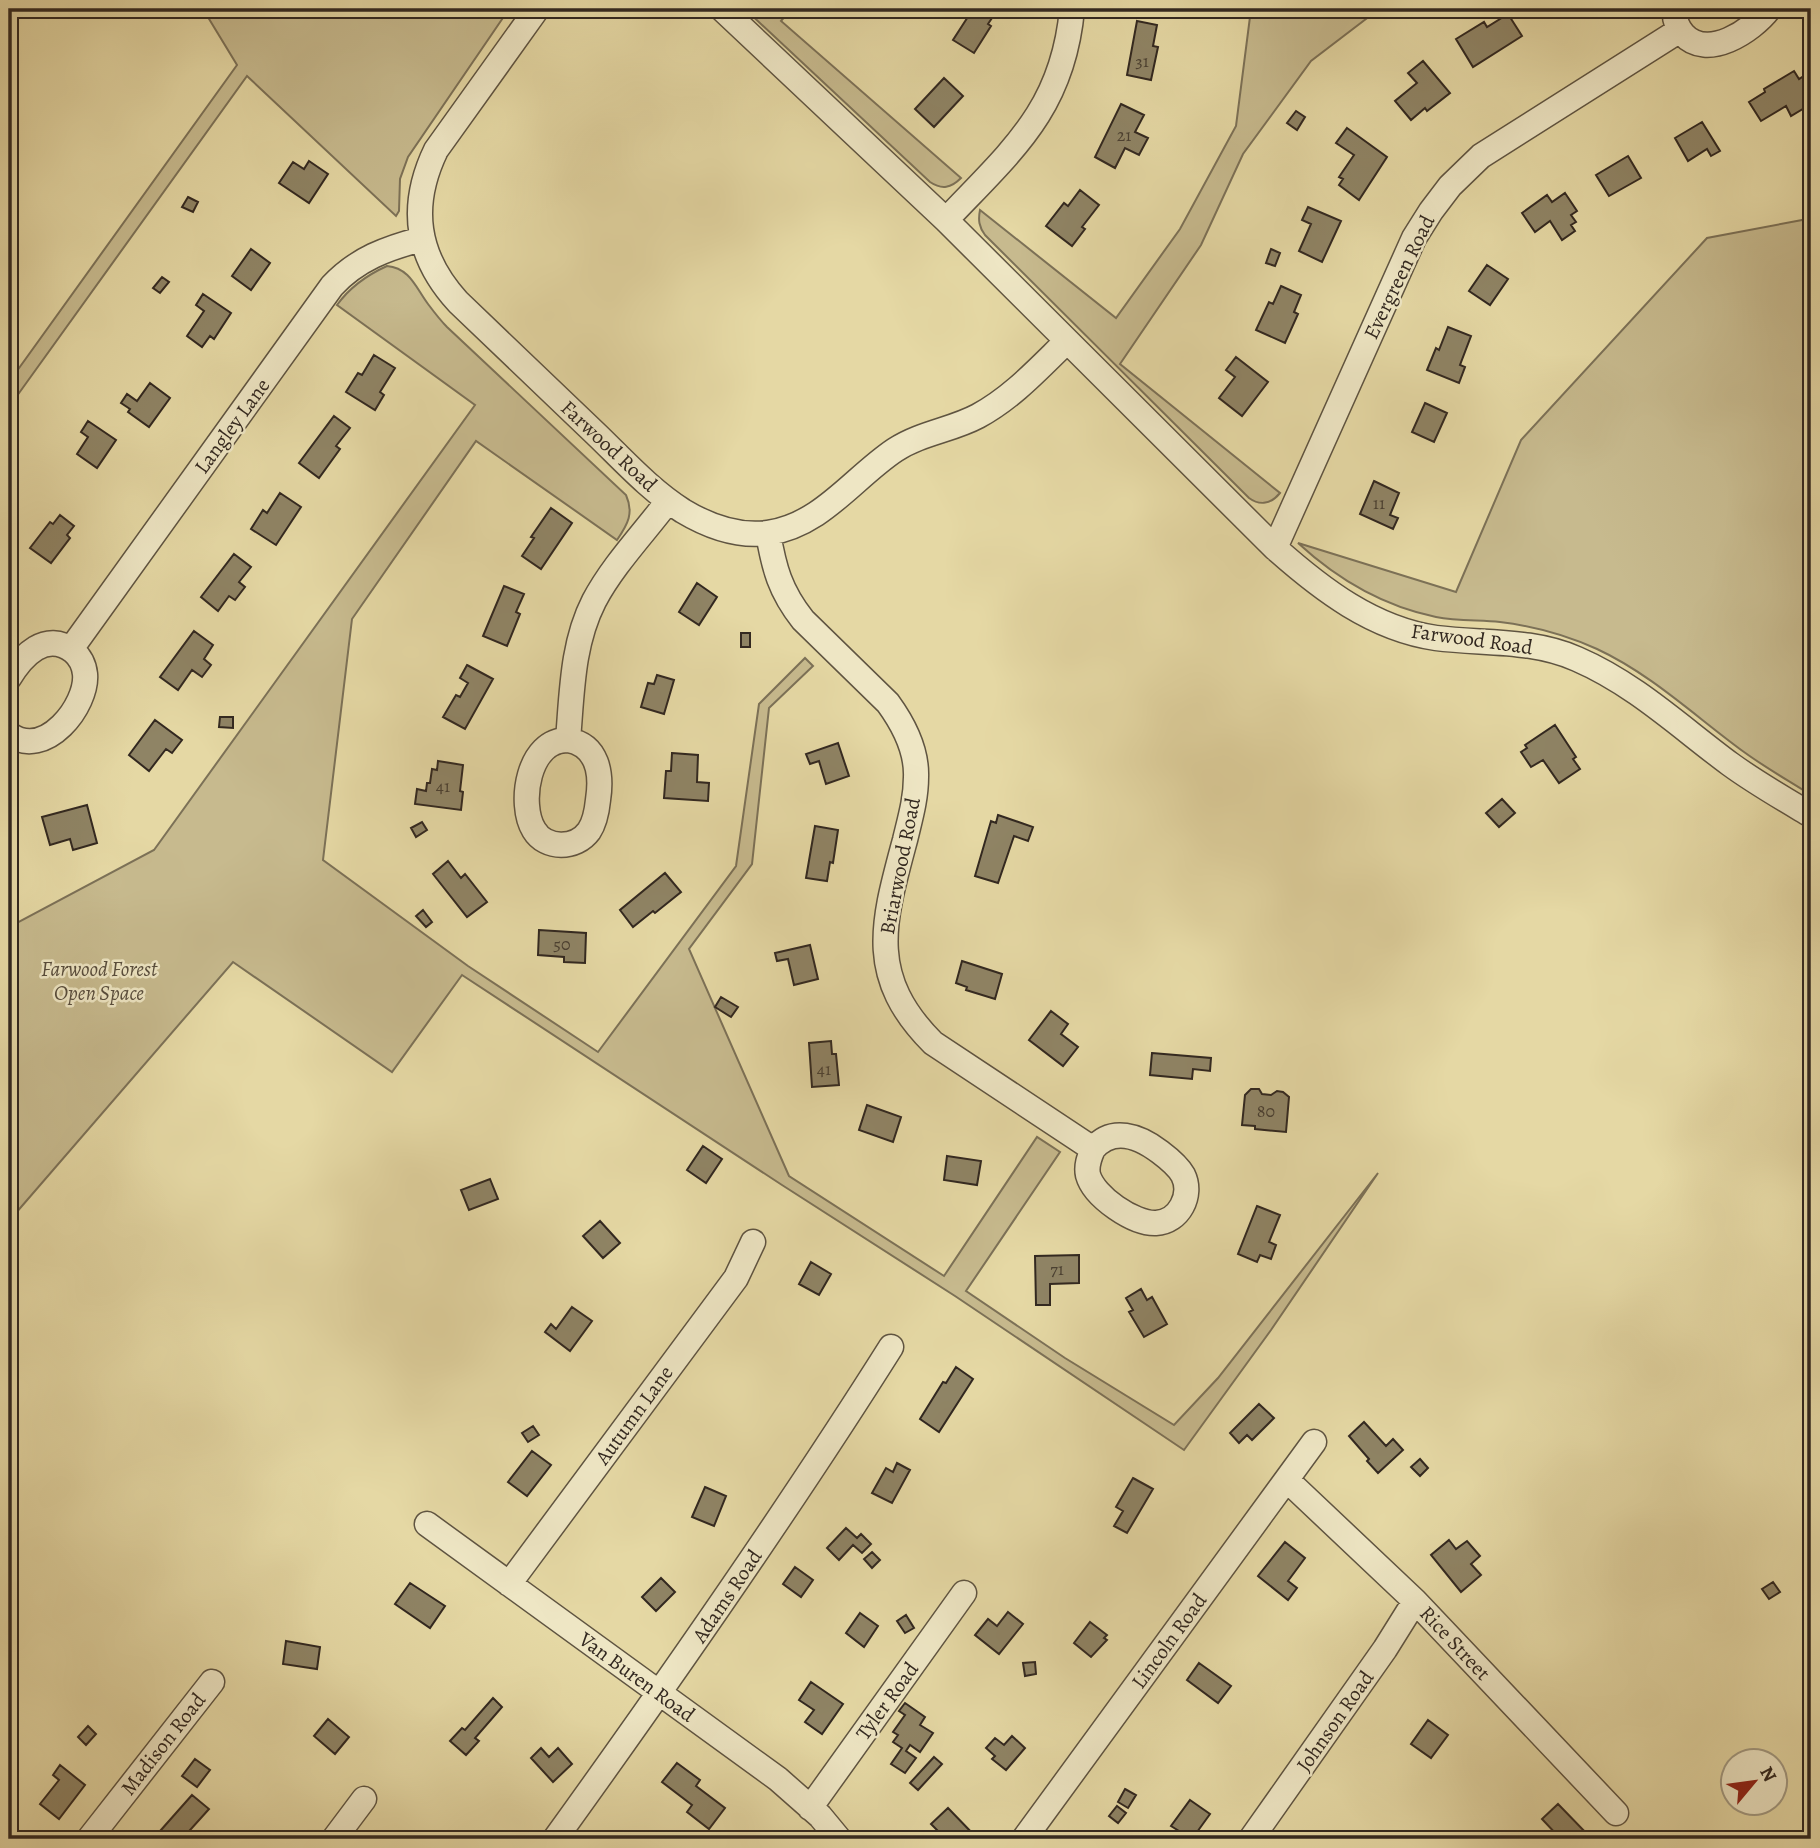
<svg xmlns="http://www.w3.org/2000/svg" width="1820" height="1848" viewBox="0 0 1820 1848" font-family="Alegreya,serif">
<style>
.green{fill:#c7ba8e;stroke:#7c7157;stroke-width:2}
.building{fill:#8f8465;stroke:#322820;stroke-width:2}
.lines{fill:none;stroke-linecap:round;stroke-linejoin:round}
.minor-casing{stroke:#5f5441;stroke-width:27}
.minor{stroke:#eee6c4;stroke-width:24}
.labels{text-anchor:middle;stroke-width:5;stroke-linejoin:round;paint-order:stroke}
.number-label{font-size:18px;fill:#493f31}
.street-label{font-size:21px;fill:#322820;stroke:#eee6c4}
.park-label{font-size:21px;font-style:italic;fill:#574c3c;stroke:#eee6c4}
</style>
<rect width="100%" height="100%" fill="#e5d8a4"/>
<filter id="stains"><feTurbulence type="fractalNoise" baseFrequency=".00286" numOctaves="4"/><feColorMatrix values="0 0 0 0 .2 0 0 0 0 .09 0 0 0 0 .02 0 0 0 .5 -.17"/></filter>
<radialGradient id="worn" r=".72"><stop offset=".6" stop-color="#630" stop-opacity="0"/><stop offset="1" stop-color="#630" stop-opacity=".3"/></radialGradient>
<path class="green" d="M203,9H509L408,157L400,179L399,211L396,216L247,76L9,407V382L237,65Z
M745,9H791L781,21L961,178C951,188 942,190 930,182Z
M1251,9H1379L1311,61L1243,154L1201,245L1120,364L1280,493C1271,504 1260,506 1249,498L985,235C979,227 978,220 980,210L1116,318L1180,229L1236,126Z
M1811,214V795C1789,781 1766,768 1744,752C1696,717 1651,674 1597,649C1566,635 1533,626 1500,622C1479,620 1457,621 1436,617C1383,606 1337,579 1298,543L1456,592L1521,440L1707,238L1802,220Z
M387,266C410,268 416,288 428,304C434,312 440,320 447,327L626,495C634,513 628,524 617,540L476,441L352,619L323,860L468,966L598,1052L736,866L759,704L805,658L813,666L769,708L752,864L689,949L789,1176L944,1276L1037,1137L1060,1152L966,1291L1065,1358L1174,1425L1218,1378L1378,1173L1271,1330L1184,1450L955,1296L782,1185L462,975L392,1072L233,962L9,1221V927L154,850L475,405L337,305C350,287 367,275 387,266Z"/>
<path class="building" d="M973,9H998L988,24L991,26L974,53L953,40Z
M1508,14L1522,36L1473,67L1456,39L1484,22L1487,27Z
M1137,21L1157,25L1153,46L1158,47L1151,80L1127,75Z
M1423,61L1450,93L1427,111L1425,108L1411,120L1395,101L1417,83L1408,73Z
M1794,71L1799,79L1810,72L1811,75V104L1791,116L1786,106L1761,121L1749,102L1765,92L1764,89Z
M944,78L963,96L934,127L915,109Z
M1121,104L1144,115L1135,132L1148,138L1139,155L1125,148L1115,168L1095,157Z
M1296,111L1305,117L1297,130L1287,123Z
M1702,122L1720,151L1711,156L1707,149L1688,161L1675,138Z
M1347,128L1387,157L1359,200L1339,185L1343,179L1339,177L1354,155L1336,143Z
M1628,156L1641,178L1609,196L1596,175Z
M309,161L328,174L309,203L279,183L293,162L304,169Z
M1080,190L1099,205L1082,227L1085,229L1072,246L1046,226L1064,203L1068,206Z
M1565,193L1577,211L1571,215L1576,222L1571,225L1575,231L1562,240L1550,221L1535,232L1522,213L1547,195L1552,202Z
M188,197L198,202L193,212L182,207Z
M1308,207L1341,221L1322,262L1299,251L1311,224L1302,220Z
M251,249L270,263L251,290L232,276Z
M1271,249L1280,253L1275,266L1266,263Z
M1487,265L1508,279L1490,305L1469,291Z
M162,277L169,282L160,293L153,288Z
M1281,286L1301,295L1294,312L1298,314L1285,343L1256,330L1269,302L1273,304Z
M203,294L231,313L214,339L210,336L202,347L187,336L204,311L196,305Z
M1448,327L1471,336L1460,365L1465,367L1459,383L1427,370L1436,348L1439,350Z
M374,355L395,368L380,392L384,395L375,410L346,392L358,373L362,375Z
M1236,357L1268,382L1242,416L1219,398L1235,377L1226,370Z
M150,383L170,398L149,427L128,412L130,409L121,403L127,394L137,401Z
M1425,403L1447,413L1434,442L1412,432Z
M334,416L350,428L336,446L340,449L319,478L299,463Z
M88,421L116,440L97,468L77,454L88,437L81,432Z
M1374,481L1399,493L1390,515L1398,518L1393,529L1360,514Z
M280,493L301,507L276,545L251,529L263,510L267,513Z
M551,508L572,523L541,569L522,556L534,538L531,537Z
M60,515L74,526L67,535L70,538L51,563L30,548L50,522L53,524Z
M234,554L251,567L239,582L245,587L235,600L229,596L218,611L201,597Z
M697,583L717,597L699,625L679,612Z
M504,586L524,594L516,612L520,614L507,646L483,636Z
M194,631L213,645L204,659L211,665L202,677L192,670L178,690L160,677Z
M741,633H750V647H741Z
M467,665L493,679L465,729L443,717L456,695L460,697L468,683L460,678Z
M657,675L674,680L664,714L641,707L648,683L654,684Z
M220,717H233V728L219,727Z
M155,720L182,740L172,753L166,749L149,771L129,755Z
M1555,725L1576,757L1573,759L1580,769L1559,783L1543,760L1531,767L1521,752L1527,748L1525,745Z
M838,743L849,776L826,784L819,761L810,764L806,754Z
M672,753L698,755L697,782L709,783L708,801L664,798L666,771H671Z
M438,761L463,765L460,791L463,792L461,810L415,804L417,789L426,791L427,783H430L432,769L437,770Z
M1502,799L1515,813L1499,827L1486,813Z
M87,805L97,843L73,850L70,839L50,845L42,817Z
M998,815L1033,827L1028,841L1014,836L998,883L975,876L991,821L996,823Z
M422,822L427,830L416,837L411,828Z
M815,826L838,830L833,863L830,862L827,881L806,878Z
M448,861L461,878L465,874L487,902L467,917L433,874Z
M665,873L681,892L655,913L653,911L633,927L620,910Z
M423,910L432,922L426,927L416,916Z
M539,930L586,933L585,963L564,962V957L538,955Z
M810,945L818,979L794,985L788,959L777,961L775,953Z
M962,961L1002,974L995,999L966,990L967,987L956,983Z
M721,997L738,1007L731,1017L715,1007Z
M1051,1011L1068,1024L1061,1034L1078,1047L1063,1066L1029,1040Z
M831,1041L832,1054H836L839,1085L812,1087L809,1043Z
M1152,1053L1211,1058L1210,1071L1193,1069L1192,1079L1150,1075Z
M1251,1089H1259L1262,1094L1271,1095L1277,1091L1283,1092L1289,1097L1286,1132L1255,1129V1126L1242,1125L1245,1095Z
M867,1105L901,1117L893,1142L859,1130Z
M703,1146L722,1159L706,1183L687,1170Z
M947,1156L981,1161L977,1185L944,1180Z
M490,1179L498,1199L469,1210L461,1190Z
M1257,1206L1280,1215L1269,1242L1276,1245L1271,1259L1260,1255L1257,1262L1238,1254Z
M600,1221L620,1243L603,1258L583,1236Z
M1079,1255V1283L1050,1284V1305H1036L1035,1256Z
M811,1262L831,1274L819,1295L799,1284Z
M1141,1289L1147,1300L1152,1297L1167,1324L1144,1337L1129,1312L1133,1310L1126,1298Z
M572,1307L592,1321L570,1351L545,1332L551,1324L556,1329Z
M956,1367L973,1379L939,1432L920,1419L943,1382L946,1383Z
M1259,1404L1274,1418L1252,1440L1247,1435L1239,1443L1230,1433Z
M1364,1422L1386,1446L1393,1439L1403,1450L1378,1473L1367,1461L1369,1459L1349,1436Z
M533,1426L539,1435L528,1442L522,1433Z
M532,1451L551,1465L527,1496L508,1482Z
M1420,1459L1428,1468L1420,1476L1411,1467Z
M897,1463L910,1470L892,1503L872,1493L886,1468L893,1472Z
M1133,1478L1153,1489L1127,1533L1114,1526L1123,1511L1116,1507Z
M705,1487L726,1496L714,1526L692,1517Z
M846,1528L857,1538L861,1534L871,1544L862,1553L853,1545L839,1560L827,1548Z
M1449,1540L1456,1549L1467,1541L1480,1556L1471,1564L1481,1575L1461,1592L1431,1555Z
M1285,1542L1305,1558L1288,1581L1297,1588L1288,1600L1258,1576Z
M872,1552L880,1560L872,1568L864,1559Z
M795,1567L813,1580L801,1597L783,1584Z
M661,1578L675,1592L656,1611L642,1597Z
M1773,1582L1780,1592L1769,1599L1762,1589Z
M410,1583L445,1606L430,1628L395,1604Z
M1008,1612L1023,1624L999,1654L975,1635L988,1619L997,1626Z
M860,1613L878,1626L864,1647L846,1633Z
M906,1615L914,1628L905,1633L897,1621Z
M1090,1622L1107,1635L1104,1638L1107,1640L1091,1657L1074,1643Z
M286,1641L320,1647L317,1669L283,1664Z
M1035,1662L1036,1674L1025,1676L1023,1663Z
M1199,1663L1231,1686L1218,1703L1187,1680Z
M811,1682L843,1704L822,1734L805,1722L814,1710L799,1700Z
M493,1698L502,1707L475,1738L479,1741L466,1755L450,1741L462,1728L465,1730Z
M905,1703L925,1717L920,1725L933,1733L920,1752L910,1745L906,1751L916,1758L905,1773L891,1764L902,1748L893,1742L898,1735L893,1732L905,1715L899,1711Z
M328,1719L349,1737L335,1754L314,1736Z
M1428,1720L1448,1735L1431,1758L1411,1744Z
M88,1726L96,1734L86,1745L78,1737Z
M1012,1736L1025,1748L1006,1770L992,1759L995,1756L986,1748L995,1738L1004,1745Z
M541,1748L549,1757L558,1748L572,1764L553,1782L531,1758Z
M934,1757L942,1764L918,1790L910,1783Z
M195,1759L210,1770L197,1787L182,1776Z
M677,1763L700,1780L696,1786L725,1808L709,1829L687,1812L692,1805L662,1782Z
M60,1765L85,1785L59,1819L40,1804L59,1780L53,1775Z
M1125,1789L1136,1795L1128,1808L1118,1802Z
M192,1795L209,1809L182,1839H172L161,1830Z
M1190,1800L1210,1814L1192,1839L1171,1826Z
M1558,1804L1592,1839H1557L1558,1836L1542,1819Z
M1117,1806L1126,1813L1118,1823L1109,1816Z
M948,1808L975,1836L971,1839H934L940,1833L931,1824Z"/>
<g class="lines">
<defs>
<path id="minor" d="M537,9L436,150C409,206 416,256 458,302C504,346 550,390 596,434C623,460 650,490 683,511C708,526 738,537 768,533C822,525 853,478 895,450C921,433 952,430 978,416C1013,397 1039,368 1067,341
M722,9L946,220L1275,548C1321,589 1373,629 1436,638C1483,644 1532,639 1577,659C1635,684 1680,727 1730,764C1756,783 1784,799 1811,815
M1675,9C1674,18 1677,27 1683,34C1707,61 1752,31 1769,9
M946,220C1011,151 1063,110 1072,9
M768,533C774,568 780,591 803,620L888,703C904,725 917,750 916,777C916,799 910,819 905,840C883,922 866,976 933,1043L1093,1149C1089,1158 1086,1166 1088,1175C1094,1197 1134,1224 1156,1223C1179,1222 1193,1195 1183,1175C1178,1166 1168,1158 1160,1152C1139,1136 1112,1126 1093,1149
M1275,548L1414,238L1431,211L1450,186L1481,156L1680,30
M71,649L332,286C357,259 387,248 422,239
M9,678C22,656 46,630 73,651C80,657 84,664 85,674C88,705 45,761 9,734
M568,740C598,745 602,774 598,800C597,810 595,822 589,831C576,849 546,850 534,830C518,804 528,739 568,740C572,693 572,644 594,601C613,565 644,533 668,501
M1287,1480L1415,1601L1616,1813
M427,1524L778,1779L820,1816L839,1839
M509,1584L736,1278L753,1242
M810,1808L964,1593
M89,1839L212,1682
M334,1839L364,1799
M555,1839C671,1678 785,1515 891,1347
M1024,1839L1314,1442
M1251,1839L1385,1649L1415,1601"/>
</defs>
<use href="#minor" class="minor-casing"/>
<use href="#minor" class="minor"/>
</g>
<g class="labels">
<g class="number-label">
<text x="1142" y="67">31</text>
<text x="1124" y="141">21</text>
<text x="1379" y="509">11</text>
<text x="443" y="792">41</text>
<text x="562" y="950">50</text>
<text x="824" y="1075">41</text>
<text x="1266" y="1117">80</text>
<text x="1057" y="1275">71</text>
</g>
<g class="street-label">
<text transform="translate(1399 277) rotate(-64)" y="7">Evergreen Road</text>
<text transform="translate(232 426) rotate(-54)" y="7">Langley Lane</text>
<text transform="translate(609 446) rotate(43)" y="7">Farwood Road</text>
<text transform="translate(1472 639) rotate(8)" y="7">Farwood Road</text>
<text transform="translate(900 866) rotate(-79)" y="7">Briarwood Road</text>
<text transform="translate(634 1415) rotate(-54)" y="7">Autumn Lane</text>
<text transform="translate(727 1596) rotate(-56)" y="7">Adams Road</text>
<text transform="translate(1169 1641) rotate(-54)" y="7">Lincoln Road</text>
<text transform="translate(1455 1643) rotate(47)" y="7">Rice Street</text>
<text transform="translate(637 1677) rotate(36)" y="7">Van Buren Road</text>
<text transform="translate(887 1701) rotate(-54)" y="7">Tyler Road</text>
<text transform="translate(1335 1721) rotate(-55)" y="7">Johnson Road</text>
<text transform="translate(163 1744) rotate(-52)" y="7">Madison Road</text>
</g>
<g class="park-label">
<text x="99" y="976">Farwood Forest<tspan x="99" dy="24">Open Space</tspan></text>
</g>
</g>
<rect width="1820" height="1848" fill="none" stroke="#e5d8a4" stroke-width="35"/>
<rect x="10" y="10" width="1799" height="1827" fill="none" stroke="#322820" stroke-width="3.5"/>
<rect x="18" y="18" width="1785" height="1813" fill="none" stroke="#322820" stroke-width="2"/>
<g transform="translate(1754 1782) rotate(61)"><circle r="33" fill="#eee6c4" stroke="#a39a82" stroke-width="2"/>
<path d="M0-5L12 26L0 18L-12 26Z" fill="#8f2418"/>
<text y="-10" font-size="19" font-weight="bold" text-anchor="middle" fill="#322820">N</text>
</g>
<rect width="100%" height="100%" filter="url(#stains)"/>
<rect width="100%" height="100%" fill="url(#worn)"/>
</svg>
